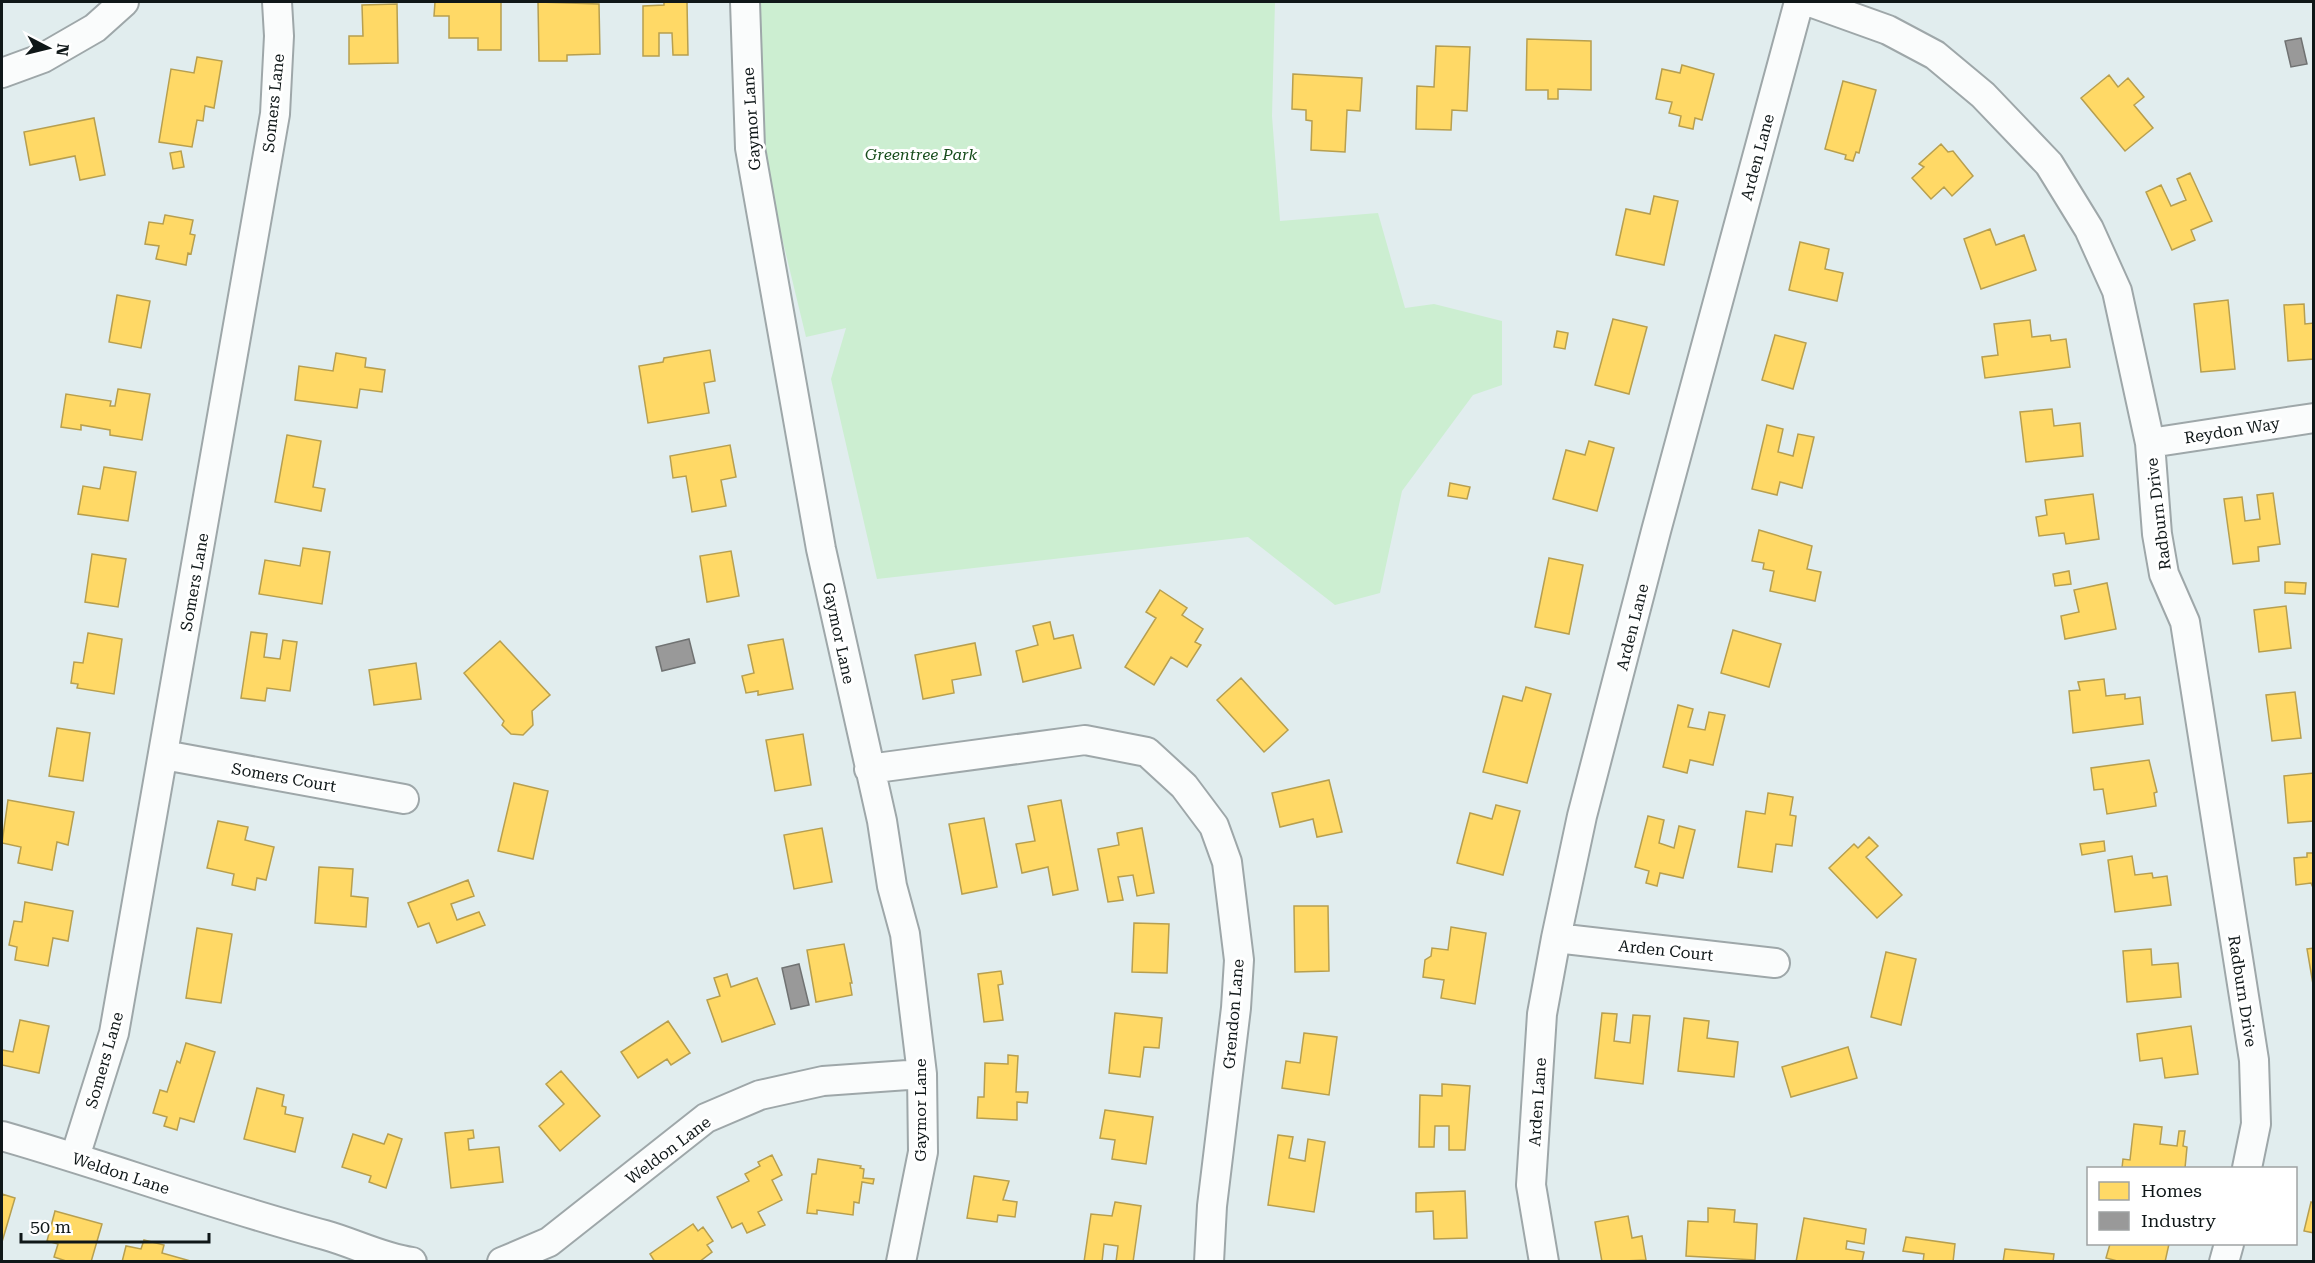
<svg xmlns="http://www.w3.org/2000/svg" width="2315" height="1263" viewBox="0 0 2315 1263" font-family="'Roboto Serif',serif">
<style>
.green{fill:#cceed1}
.homes{fill:#ffd966;stroke:#b79f4f;stroke-width:1.5}
.industry{fill:#999;stroke:#707272;stroke-width:1.5}
.lines{fill:none;stroke-linecap:round;stroke-linejoin:round}
.minor-casing{stroke:#9ea7a9;stroke-width:32}
.minor{stroke:#fafcfc;stroke-width:28}
.labels{text-anchor:middle;stroke-width:6;stroke-linejoin:round;paint-order:stroke}
.street-label{font-size:16px;fill:#0f1718;stroke:#fff}
.park-label{font-size:16px;font-style:italic;fill:#174c1b;stroke:#fff}
</style>
<rect width="100%" height="100%" fill="#e1edee"/>
<path class="green" d="M755,2H1275L1272,116L1280,221L1378,213L1405,308L1434,304L1502,321V385L1473,395L1402,491L1380,593L1335,605L1248,537L877,579L831,379L846,328L806,337L761,151Z"/>
<path class="homes" d="M435,2H501V50H478V38H449V16H434Z
M538,2L599,4L600,54L567,55V61H539Z
M664,2H687L688,55H673L672,33H659V56H643V6L664,5Z
M397,4L398,63L349,64V36H363L362,5Z
M1527,39L1591,41V90L1558,89V99H1548V90H1526Z
M1436,46L1470,47L1467,111L1452,110L1451,130L1416,129L1417,86L1434,87Z
M197,57L222,61L214,108L205,106L203,121L197,120L192,147L159,142L171,69L194,73Z
M1682,65L1714,74L1702,120L1695,118L1693,129L1679,126L1681,116L1669,113L1672,102L1656,99L1662,69L1680,73Z
M1293,74L1362,78L1360,111L1347,110L1345,152L1311,150L1312,121L1306,120V110L1292,109Z
M2109,75L2118,87L2128,78L2144,97L2134,105L2153,128L2125,151L2081,98Z
M1843,81L1876,90L1859,153L1856,152L1853,161L1845,159L1846,155L1825,149Z
M94,118L105,175L80,180L75,156L30,165L24,132Z
M1941,144L1948,152L1953,151L1973,176L1952,196L1944,187L1931,199L1912,178L1924,167L1919,164Z
M181,151L184,167L173,169L170,153Z
M2190,173L2212,221L2191,230L2195,240L2172,250L2146,192L2161,185L2171,206L2186,200L2177,179Z
M1654,196L1678,201L1664,265L1616,255L1626,209L1650,214Z
M165,215L193,220L190,234L195,235L191,254L188,253L186,265L156,259L159,246L145,244L149,222L163,224Z
M1990,229L1996,245L2024,235L2036,270L1981,289L1964,239Z
M1800,242L1829,249L1825,269L1843,273L1837,301L1789,290Z
M117,295L150,301L141,348L109,342Z
M2228,300L2235,369L2201,372L2194,304Z
M2304,304L2305,324L2314,323V359L2288,361L2284,305Z
M1613,319L1647,327L1629,394L1595,385Z
M2030,320L2032,337L2050,335L2051,341L2066,339L2070,367L1985,378L1982,357L1998,355L1994,324Z
M1557,331L1568,333L1565,349L1554,347Z
M1775,335L1806,343L1793,389L1762,380Z
M710,350L715,381L704,383L709,413L648,423L639,366L663,362L664,358Z
M336,353L366,358L365,367L385,370L382,392L360,389L357,408L295,400L299,366L333,371Z
M118,389L150,394L142,440L110,435V430L81,425V430L61,427L66,394L111,401L110,406H115Z
M2052,409L2054,426L2080,423L2083,456L2026,462L2020,412Z
M1767,425L1783,429L1778,452L1793,456L1798,434L1814,437L1802,488L1780,482L1777,495L1752,489Z
M287,435L321,441L313,487L325,489L321,511L275,502Z
M1589,441L1614,448L1597,511L1553,499L1566,450L1585,455Z
M730,445L736,477L721,480L726,506L692,512L686,476L673,478L670,456Z
M104,467L136,472L128,521L78,514L83,486L100,489Z
M1450,483L1470,487L1467,499L1448,496Z
M2273,493L2280,544L2258,547L2259,561L2233,564L2224,499L2242,497L2245,521L2260,519L2257,495Z
M2093,494L2099,539L2066,544L2064,533L2039,536L2036,517L2047,515L2045,500Z
M1759,530L1812,546L1807,569L1821,572L1815,601L1770,591L1774,571L1763,569L1764,563L1752,561Z
M303,548L330,552L322,604L259,594L265,560L300,566Z
M731,551L739,596L707,602L700,556Z
M92,554L126,559L118,607L85,602Z
M1549,558L1583,565L1569,634L1535,627Z
M2069,571L2071,584L2055,586L2053,574Z
M2285,582L2306,583L2305,594L2285,593Z
M2107,583L2116,629L2065,639L2061,616L2079,612L2074,590Z
M1160,590L1187,608L1182,615L1203,629L1195,642L1201,645L1187,667L1171,657L1154,685L1125,667L1156,618L1146,612Z
M2286,606L2291,648L2259,652L2254,610Z
M1050,622L1054,639L1073,635L1081,668L1023,682L1016,651L1038,645L1033,626Z
M1733,630L1781,644L1769,687L1721,673Z
M251,632L267,634L264,657L280,659L283,640L297,642L290,691L267,688L265,701L241,698Z
M88,633L122,639L114,694L77,688L78,684L71,683L74,662L83,663Z
M783,639L793,689L758,695V691L746,693L742,676L754,673L748,645Z
M500,641L550,695L532,711L533,725L523,735L511,734L502,725L504,721L464,673Z
M975,643L981,675L952,680L954,693L923,699L915,655Z
M416,663L421,699L374,705L369,670Z
M1241,678L1288,730L1264,752L1217,700Z
M2104,679L2106,696L2125,694V699L2140,697L2143,724L2073,733L2069,691L2080,690L2078,682Z
M1526,687L1551,694L1527,783L1483,772L1503,696L1522,701Z
M2295,692L2301,738L2272,741L2266,695Z
M1678,705L1693,709L1688,727L1705,730L1709,712L1725,715L1713,765L1690,760L1687,773L1663,767Z
M57,728L90,733L83,781L49,776Z
M803,734L811,785L775,791L766,740Z
M2149,760L2157,792L2154,793L2156,806L2107,814L2103,789L2094,790L2091,768Z
M2314,773V821L2288,823L2284,776Z
M1329,780L1342,832L1317,837L1313,819L1280,827L1272,793Z
M514,783L548,791L533,859L498,851Z
M1768,793L1793,797L1790,815L1796,816L1792,846L1776,844L1772,872L1738,867L1746,811L1765,814Z
M8,800L74,812L68,845L57,842L52,870L18,863L21,847L2,843Z
M1061,800L1078,890L1053,895L1048,867L1022,873L1016,844L1035,841L1028,806Z
M1496,805L1520,811L1503,875L1457,863L1470,813L1492,819Z
M1648,816L1664,820L1659,843L1674,848L1679,826L1695,830L1683,878L1660,873L1657,886L1646,883L1649,871L1635,867Z
M984,818L997,887L962,894L949,824Z
M218,821L248,827L245,840L274,847L266,880L257,878L255,890L232,885L234,874L207,868Z
M822,828L832,882L794,889L784,835Z
M1142,828L1154,893L1137,896L1133,875L1118,877L1123,900L1108,902L1098,849L1119,845L1117,833Z
M1869,837L1878,846L1866,857L1902,895L1877,918L1829,868L1854,844L1858,848Z
M2104,841L2105,851L2082,855L2080,844Z
M2307,853H2314V890L2311,883L2296,885L2294,858L2307,857Z
M2132,856L2135,875L2152,873L2153,878L2167,876L2171,905L2115,912L2108,860Z
M319,867L353,869L351,896L368,898L366,927L315,923Z
M468,880L474,896L451,904L457,920L479,912L485,925L437,943L429,923L418,927L408,903Z
M25,902L73,911L68,941L53,938L48,966L15,960L17,947L9,945L14,921L22,922Z
M1294,906H1328L1329,971L1295,972Z
M1134,923L1169,924L1167,973L1132,972Z
M1451,927L1486,933L1475,1004L1441,998L1444,980L1423,977L1425,960L1431,956L1432,948L1448,950Z
M197,928L232,934L221,1003L186,998Z
M844,944L852,983H850L852,995L816,1002L807,950Z
M2314,948V990L2307,949Z
M2151,949L2152,965L2178,963L2181,997L2127,1002L2123,951Z
M1886,952L1916,959L1901,1025L1871,1017Z
M1001,971L1003,984L998,985L1003,1020L984,1022L978,974Z
M727,974L731,987L757,978L775,1024L722,1042L707,1000L720,996L714,978Z
M1115,1013L1162,1018L1159,1048L1144,1047L1140,1077L1109,1073Z
M1602,1013L1617,1014L1614,1041L1630,1043L1633,1015L1650,1016L1643,1084L1595,1078Z
M1684,1018L1709,1021L1707,1038L1738,1042L1734,1077L1678,1071Z
M20,1020L49,1026L39,1073L2,1065V1050L13,1052Z
M668,1021L690,1053L671,1065L667,1059L638,1078L621,1052Z
M2191,1026L2198,1074L2165,1078L2162,1058L2140,1061L2137,1034Z
M1304,1033L1337,1037L1329,1095L1282,1088L1286,1061L1300,1063Z
M186,1043L215,1052L194,1122L180,1118L177,1130L164,1126L167,1117L153,1113L160,1090L167,1092L177,1061L180,1063Z
M1848,1047L1857,1078L1791,1097L1782,1067Z
M1008,1055L1018,1056L1016,1092H1028L1027,1103L1017,1102V1120L977,1118L978,1097H984L985,1063L1008,1064Z
M561,1071L600,1116L560,1151L539,1126L564,1104L546,1084Z
M1442,1084L1470,1086L1465,1150H1449V1126H1435L1434,1147H1419L1420,1095L1442,1096Z
M257,1088L284,1095L282,1106L286,1107L285,1114L303,1118L295,1152L244,1139Z
M1105,1110L1153,1117L1146,1164L1112,1159L1115,1140L1100,1138Z
M2134,1124L2162,1127L2160,1144L2177,1146L2179,1131H2185L2183,1146L2187,1147L2185,1168H2122L2123,1159L2130,1160Z
M473,1130L474,1138L468,1139L469,1150L499,1147L503,1182L451,1188L445,1133Z
M353,1134L384,1144L388,1134L402,1139L386,1188L369,1182L371,1176L342,1167Z
M1278,1135L1293,1137L1289,1158L1305,1161L1308,1139L1325,1142L1314,1212L1268,1205Z
M772,1155L782,1175L772,1180L782,1200L758,1212L765,1225L747,1233L742,1223L732,1228L717,1197L749,1181L745,1174L760,1166L758,1162Z
M818,1159L861,1166L860,1168L864,1169L863,1178L874,1179L873,1184L862,1182L859,1203L854,1202L853,1215L817,1210V1214L807,1213L812,1174H816Z
M974,1176L1009,1181L1003,1200L1017,1202L1015,1217L998,1215L997,1222L967,1218Z
M1465,1191L1467,1238L1434,1239L1433,1211L1416,1212V1193Z
M2,1194L15,1198L2,1242Z
M1115,1202L1141,1206L1133,1262H1116L1118,1246L1104,1244L1102,1262H1084L1091,1214L1112,1216Z
M2311,1202L2314,1203V1233L2304,1231Z
M1708,1208L1735,1210L1734,1222L1757,1224L1755,1260L1686,1256L1688,1221L1708,1222Z
M55,1211L102,1224L91,1262H69L54,1257L58,1244L47,1241Z
M1628,1216L1632,1238L1642,1236L1646,1260L1602,1262L1595,1222Z
M1804,1218L1866,1229L1864,1244L1847,1241L1846,1249L1864,1252L1862,1262H1796Z
M693,1224L698,1231L703,1227L713,1241L707,1245L712,1252L699,1262H655L650,1254Z
M1906,1237L1955,1244L1953,1262H1923L1924,1254L1903,1251Z
M144,1240L164,1245L162,1253L194,1262H122L126,1246L141,1249Z
M2110,1244H2169L2165,1262H2121L2106,1258Z
M2005,1249L2054,1254L2053,1262H2003Z"/>
<path class="industry" d="M2301,38L2307,64L2291,67L2285,41Z
M689,639L695,663L662,671L656,647Z
M799,964L809,1005L791,1009L782,968Z"/>
<g class="lines">
<defs>
<path id="minor" d="M745,2L750,148L821,549L882,821L892,886L905,934L922,1074L923,1152L901,1262
M1810,2L1888,30L1935,55L1983,95L2049,164L2089,229L2117,291L2150,443L2157,534L2164,574L2185,622L2254,1060L2256,1124L2247,1168
M2,73L43,58L95,28L124,2
M2150,443L2314,418
M164,755L404,799
M869,769L1085,740L1147,752L1184,786L1214,826L1227,862L1239,960L1236,1008L1212,1206L1209,1262
M1556,938L1775,963
M2,1136C110,1167 216,1206 325,1235C354,1243 382,1258 412,1262
M75,1157L114,1033L275,114L279,36L277,2
M502,1262L549,1242L706,1118L760,1095L823,1081L922,1074
M1544,1262L1531,1185L1542,1014L1556,938L1582,816L1656,531L1799,2
M2224,1262L2229,1244"/>
</defs>
<use href="#minor" class="minor-casing"/>
<use href="#minor" class="minor"/>
</g>
<g class="labels">
<g class="street-label">
<text transform="translate(273 103) rotate(-84)" y="6">Somers Lane</text>
<text transform="translate(751 119) rotate(-94)" y="6">Gaymor Lane</text>
<text transform="translate(1757 157) rotate(-75)" y="6">Arden Lane</text>
<text transform="translate(2232 430) rotate(-9)" y="6">Reydon Way</text>
<text transform="translate(2158 514) rotate(-97)" y="6">Radburn Drive</text>
<text transform="translate(194 582) rotate(-80)" y="6">Somers Lane</text>
<text transform="translate(1632 627) rotate(-76)" y="6">Arden Lane</text>
<text transform="translate(839 633) rotate(78)" y="6">Gaymor Lane</text>
<text transform="translate(284 777) rotate(10)" y="6">Somers Court</text>
<text transform="translate(1666 950) rotate(6)" y="6">Arden Court</text>
<text transform="translate(2243 991) rotate(81)" y="6">Radburn Drive</text>
<text transform="translate(1233 1014) rotate(-85)" y="6">Grendon Lane</text>
<text transform="translate(104 1060) rotate(-74)" y="6">Somers Lane</text>
<text transform="translate(1537 1102) rotate(-86)" y="6">Arden Lane</text>
<text transform="translate(920 1110) rotate(-90)" y="6">Gaymor Lane</text>
<text transform="translate(668 1150) rotate(-37)" y="6">Weldon Lane</text>
<text transform="translate(121 1173) rotate(18)" y="6">Weldon Lane</text>
</g>
<g class="park-label">
<text x="921" y="160">Greentree Park</text>
</g>
</g>
<rect width="2315" height="1263" fill="none" stroke="#0f1718" stroke-width="6"/>
<rect x="2087" y="1167" width="210" height="78" fill="#ffffff" stroke="#9fa2a3" stroke-width="1.5"/>
<rect x="2099" y="1182" width="30" height="18" fill="#ffd966" stroke="#9fa2a3" stroke-width="1.5"/>
<text x="2141" y="1197" font-size="18" fill="#0f1718">Homes</text>
<rect x="2099" y="1212" width="30" height="18" fill="#999999" stroke="#9fa2a3" stroke-width="1.5"/>
<text x="2141" y="1227" font-size="18" fill="#0f1718">Industry</text>
<g transform="translate(48 48) rotate(97)" stroke="#ffffff" stroke-width="4.5" paint-order="stroke">
<path d="M0-4.5L10 22L0 15L-10 22Z" fill="#0f1718"/>
<text y="-9" font-size="16" font-weight="bold" text-anchor="middle" fill="#0f1718">N</text>
</g>
<path d="M21 1233v9h188v-9" fill="none" stroke="#0f1718" stroke-width="3"/>
<text x="30" y="1233" font-size="18" fill="#0f1718" stroke="#ffffff" stroke-width="4.5" paint-order="stroke">50 m</text>
</svg>
